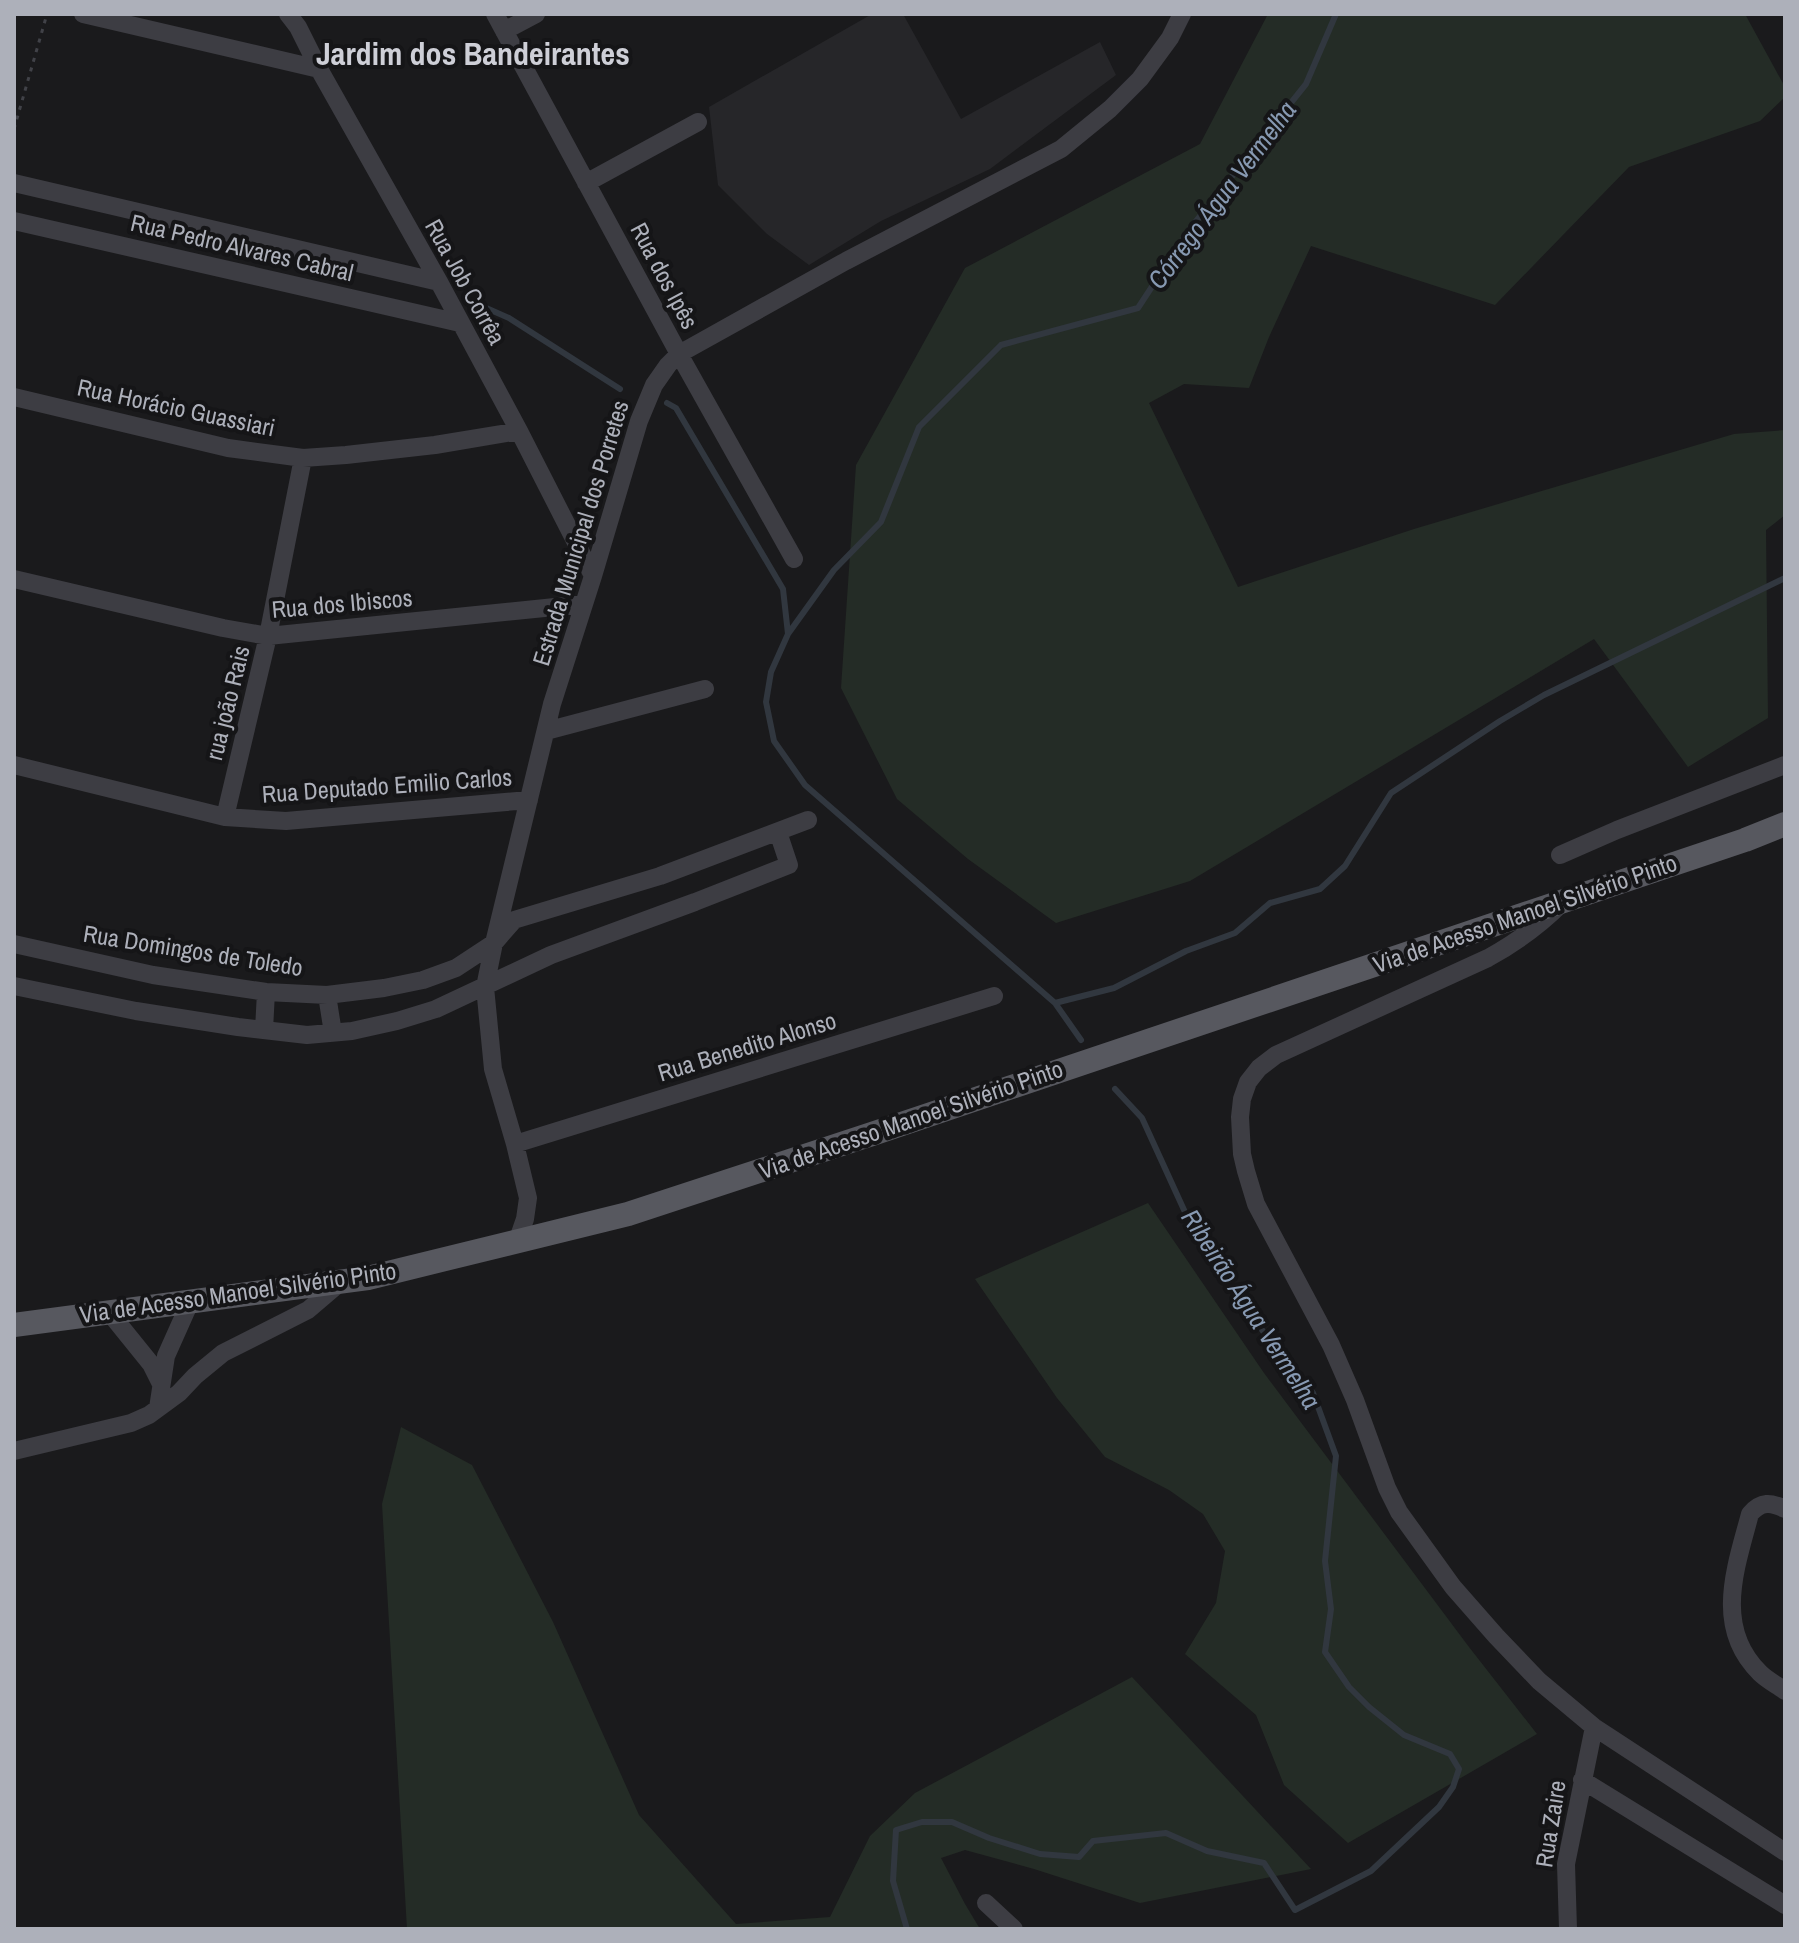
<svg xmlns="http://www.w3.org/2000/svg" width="1799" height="1943" viewBox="0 0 1799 1943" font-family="'Archivo Narrow',sans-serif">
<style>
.built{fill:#262629}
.green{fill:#242c26}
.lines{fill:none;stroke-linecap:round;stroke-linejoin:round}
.stream{stroke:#31373f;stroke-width:6}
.path{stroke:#414248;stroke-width:3;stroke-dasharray:4 6;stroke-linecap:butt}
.minor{stroke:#3d3d43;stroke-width:18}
.major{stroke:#57585f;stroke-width:24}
.labels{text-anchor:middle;stroke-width:8;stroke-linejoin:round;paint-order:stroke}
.street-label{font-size:24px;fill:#adb0ba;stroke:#151517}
.water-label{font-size:26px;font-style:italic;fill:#8799b2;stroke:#151517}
.district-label{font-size:32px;font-weight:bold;fill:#cecfd7;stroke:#151517}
</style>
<rect width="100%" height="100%" fill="#1a1a1c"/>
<path class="built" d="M872,14H903L961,119L1100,42L1116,75L990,169L881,221L809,265L767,234L718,185L709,107Z"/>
<path class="green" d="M1268,14H1745L1785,87V97L1760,121L1629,167L1495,305L1311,246L1269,337L1249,388L1184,384L1149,403L1238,587L1414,529L1734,434L1785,430V515L1766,530L1768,718L1688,767L1594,639L1190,881L1056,923L968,859L897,799L841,688L856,465L965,268L1200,144Z
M1148,1203L1264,1373L1469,1647L1537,1734L1348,1843L1284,1785L1256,1715L1185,1654L1216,1603L1225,1551L1203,1514L1169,1490L1105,1457L1057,1398L975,1279Z
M401,1427L472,1465L553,1622L639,1815L736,1924L830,1917L870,1836L915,1793L1132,1677L1311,1869L1140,1903L1034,1869L965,1850L941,1858L965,1904L980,1929H407L382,1504Z"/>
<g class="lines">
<path class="stream" d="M484,307L509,318L620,389
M667,403L676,408L783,589L788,634L771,672L766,702L774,741L805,785L1055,1003L1081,1040
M788,634L834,570L881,522L919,427L1001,345L1138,308L1189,230L1306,84L1336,14
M1055,1003L1114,988L1186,951L1235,933L1270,903L1320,889L1345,866L1391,793L1500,721L1544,695L1785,578
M907,1929L893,1881L896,1830L922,1822H952L989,1838L1040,1854L1079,1857L1093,1841L1166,1833L1207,1851L1264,1863L1295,1910L1371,1871L1439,1807L1453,1787L1459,1769L1450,1754L1404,1735L1369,1707L1349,1687L1325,1652L1331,1609L1325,1561L1336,1456L1313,1393L1276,1349L1235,1293L1195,1234L1142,1118L1115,1089"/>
<path class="path" d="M14,129L47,14"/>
<path class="minor" d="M83,14L319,69
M288,14L298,27L319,69L439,282L519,431L593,576
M495,14L679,354L794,559
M504,31L536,14
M14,183L439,282
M586,183L698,122
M14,221L460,323
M14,397L228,448L303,458L346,455L435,445L519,431
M14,579L223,628L268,636L584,604
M546,731L705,689
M14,765L225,817L286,821L529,800
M225,817L268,636L303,458
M1560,855L1617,830L1785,765
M1560,905C1538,927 1515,943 1488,958L1276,1055L1259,1068L1248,1082L1242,1099L1240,1117L1242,1154L1246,1171L1256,1204L1331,1345L1355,1400L1387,1488L1399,1512L1453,1587L1496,1636L1539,1681L1594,1727L1785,1852
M14,944L153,975L266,992L327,995L384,988L423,980L456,968L494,943L514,920L660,876L808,820
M14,986L136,1011L238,1027L307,1035L352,1031L397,1021L436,1009L551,955L695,902L789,865L778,832
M327,995L333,1033
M264,1030L266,992
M515,1144L994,996
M517,1242L525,1219L528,1198L515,1144L493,1069L485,987L494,943L552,704L593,576L639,421L654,385L668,365L679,354L846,261L1061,149L1110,109L1140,79L1170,38L1182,14
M109,1312L151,1364L161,1384
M158,1408L166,1356L191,1300
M14,1451L131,1423L149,1415L179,1393L195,1376L223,1353L308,1310L342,1281
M1785,1509C1771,1502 1761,1501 1750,1514C1736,1567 1713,1627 1760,1673C1767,1680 1777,1685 1785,1691
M1582,1780L1785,1905
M986,1903L1014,1929
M1568,1929L1566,1864L1594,1727"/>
<path class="major" d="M14,1325L368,1278L628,1214L872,1134L1745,840L1785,824"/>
</g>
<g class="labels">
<g class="street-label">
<text transform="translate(242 248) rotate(13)" y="8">Rua Pedro Alvares Cabral</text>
<text transform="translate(664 276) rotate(62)" y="8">Rua dos Ipês</text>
<text transform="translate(465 282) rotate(61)" y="8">Rua Job Corrêa</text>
<text transform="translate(176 408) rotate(12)" y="8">Rua Horácio Guassiari</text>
<text transform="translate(581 533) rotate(-73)" y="8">Estrada Municipal dos Porretes</text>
<text transform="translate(342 604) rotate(-5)" y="8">Rua dos Ibiscos</text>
<text transform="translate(228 703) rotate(-76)" y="8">rua joão Rais</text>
<text transform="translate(387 786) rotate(-4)" y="8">Rua Deputado Emilio Carlos</text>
<text transform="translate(1525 914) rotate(-19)" y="8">Via de Acesso Manoel Silvério Pinto</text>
<text transform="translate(193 951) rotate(9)" y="8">Rua Domingos de Toledo</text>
<text transform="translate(747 1047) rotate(-17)" y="8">Rua Benedito Alonso</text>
<text transform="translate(911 1120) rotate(-19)" y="8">Via de Acesso Manoel Silvério Pinto</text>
<text transform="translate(238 1293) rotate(-8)" y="8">Via de Acesso Manoel Silvério Pinto</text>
<text transform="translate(1551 1824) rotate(-81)" y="8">Rua Zaire</text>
</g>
<g class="water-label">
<text transform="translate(1222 195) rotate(-53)" y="9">Córrego Água Vermelha</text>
<text transform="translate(1251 1309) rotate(57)" y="9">Ribeirão Água Vermelha</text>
</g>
<g class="district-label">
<text x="473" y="65">Jardim dos Bandeirantes</text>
</g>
</g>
<rect width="1799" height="1943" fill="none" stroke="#adb0ba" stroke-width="32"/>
</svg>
